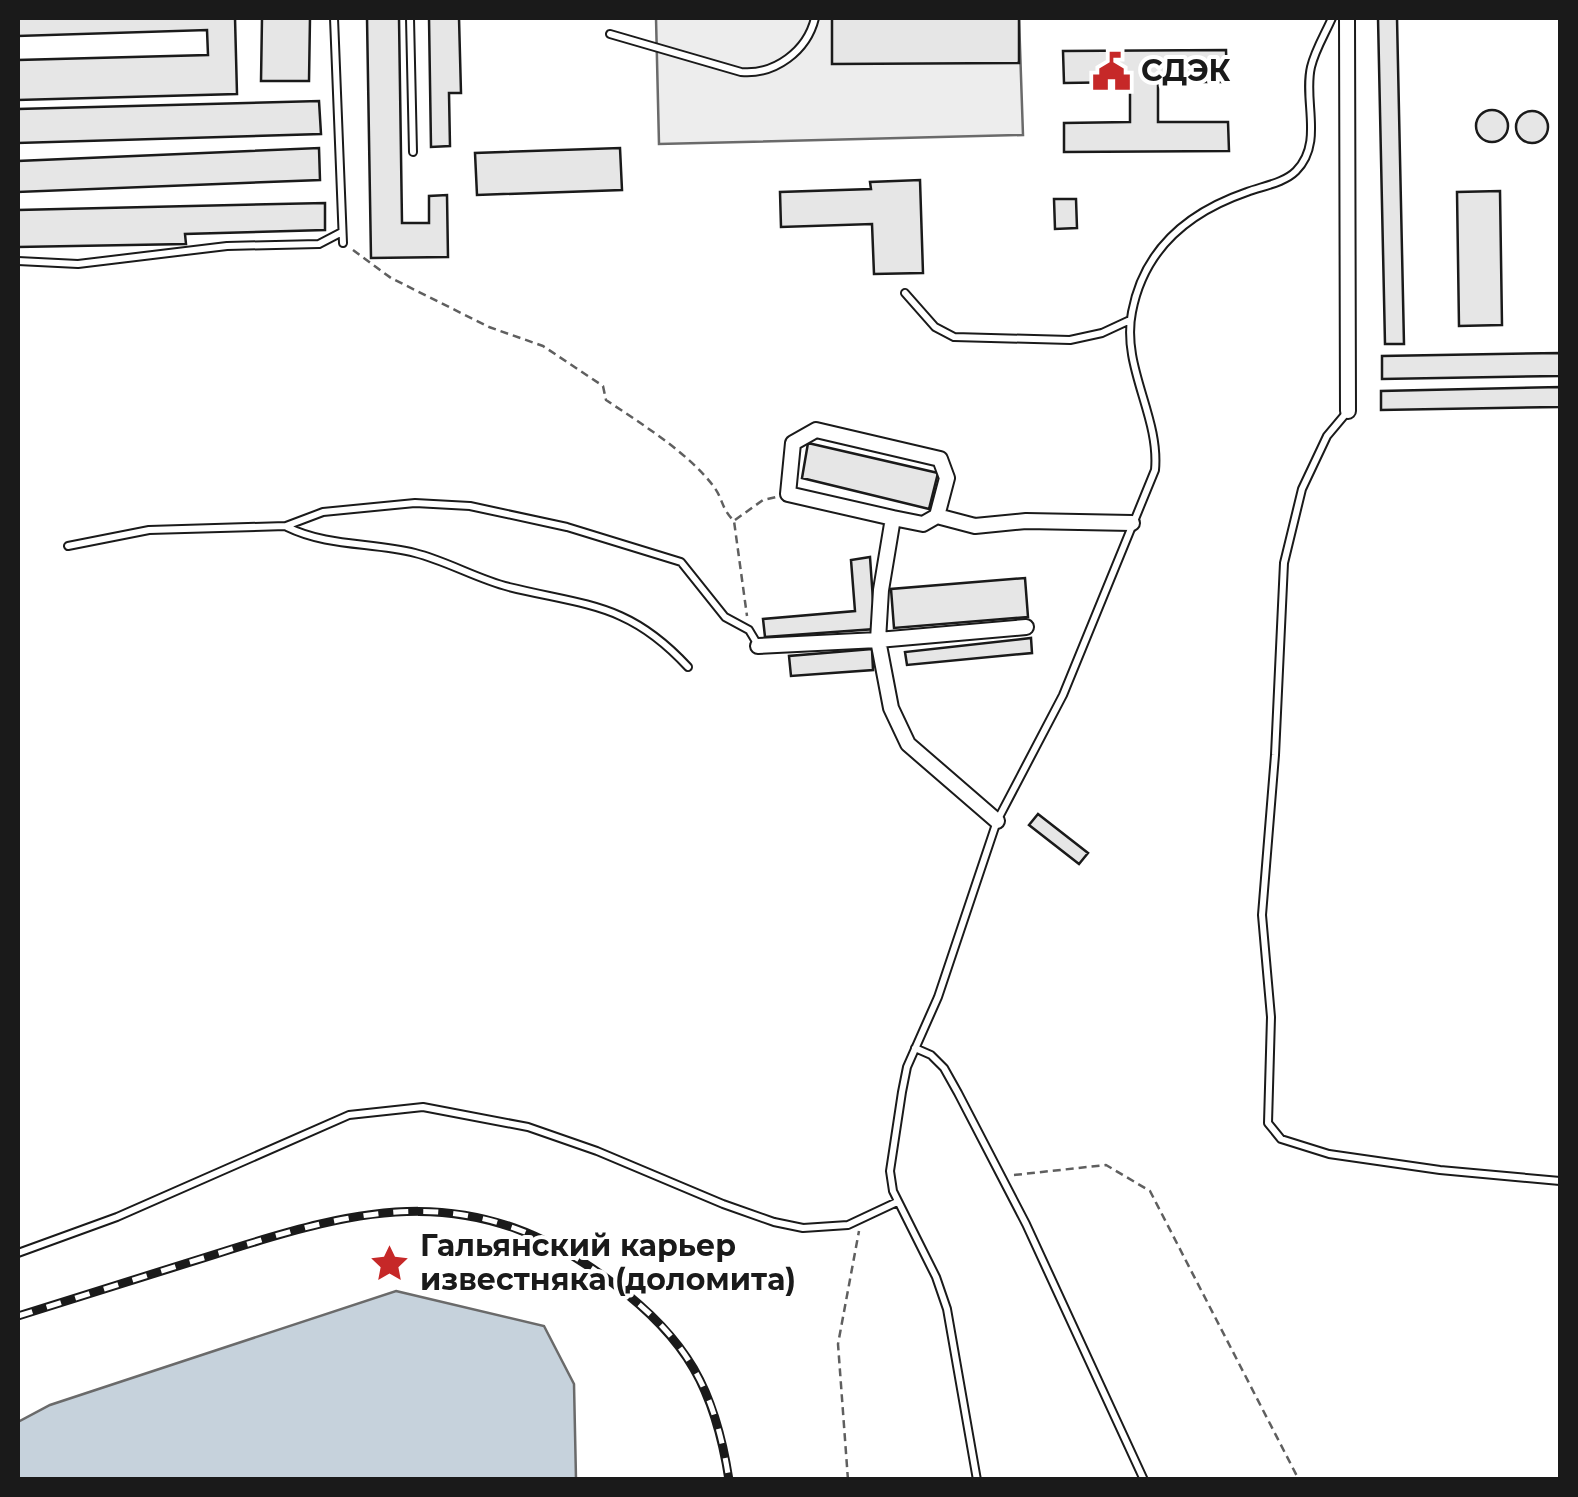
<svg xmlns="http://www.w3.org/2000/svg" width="1578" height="1497" viewBox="0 0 1578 1497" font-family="Montserrat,sans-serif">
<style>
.parking{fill:#ededed;stroke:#6a6a6a;stroke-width:2.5}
.water{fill:#c6d2dc;stroke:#6a6a6a;stroke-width:2.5}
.building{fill:#e6e6e6;stroke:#1a1a1a;stroke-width:2.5}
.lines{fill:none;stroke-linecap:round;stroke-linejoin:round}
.service-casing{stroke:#1a1a1a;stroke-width:10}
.minor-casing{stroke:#1a1a1a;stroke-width:18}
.path{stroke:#5f5f5f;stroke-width:2.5;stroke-dasharray:8 5;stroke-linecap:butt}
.service{stroke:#fff;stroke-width:6}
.minor{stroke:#fff;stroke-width:14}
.rail-casing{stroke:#1a1a1a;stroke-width:9}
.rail{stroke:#fff;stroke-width:5;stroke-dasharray:15;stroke-linecap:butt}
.labels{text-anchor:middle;stroke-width:8;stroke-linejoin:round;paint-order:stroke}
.poi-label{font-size:30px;font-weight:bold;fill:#1a1a1a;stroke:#fff;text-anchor:start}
</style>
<rect width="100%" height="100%" fill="#fff"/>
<path class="parking" d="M656,18H1019L1023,135L659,144Z"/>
<path class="water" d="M396,1291L544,1326L574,1384L576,1479H18V1422L50,1405Z"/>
<path class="building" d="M18,18H235L237,94L18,100V60L208,55L207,30L18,36Z
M262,18H310L309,81H261Z
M367,18H399L402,223H429V196L447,195L448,257L371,258Z
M429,18H459L461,93H449L450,146L431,147Z
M832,18H1019V63L832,64Z
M1378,18H1397L1404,344H1385Z
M1226,50L1227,82H1158V122H1228L1229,151L1064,152V123L1130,122V82L1064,83L1063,51Z
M319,101L321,134L18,143V109Z
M1476 126a16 16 0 1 1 32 0a16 16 0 1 1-32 0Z
M1516 127a16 16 0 1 1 32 0a16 16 0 1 1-32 0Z
M319,148L320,180L18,192V161Z
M620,148L622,190L477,195L475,153Z
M920,180L923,273L874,274L872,224L781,227L780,192L871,189L870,182Z
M1500,191L1502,325L1459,326L1457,192Z
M1054,199H1076L1077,228L1055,229Z
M325,203V230L185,234L186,244L18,247V210Z
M1560,353V376L1382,379V356Z
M1560,387V407L1381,410V391Z
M808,443L938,473L929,509L802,478Z
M870,557L875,629L765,637L763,619L855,611L851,560Z
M1025,578L1028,617L894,628L891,589Z
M1031,638L1032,653L907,665L905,652Z
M872,649L873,670L791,676L789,656Z
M1038,814L1088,853L1079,864L1029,825Z"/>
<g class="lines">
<defs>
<path id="service" d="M334,18L343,243
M410,18L413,152
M610,34L741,72C775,75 807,51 815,18
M18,261L78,264L227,246L319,244L342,232
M905,293L935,327L954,337L1070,340L1102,333L1130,320
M1348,411L1327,436L1302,489L1284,563L1275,755L1262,915L1271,1017L1268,1123L1281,1139L1329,1154L1440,1170L1560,1181
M287,527C328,547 372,542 415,553C447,561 477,579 509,587C587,606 629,603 688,667
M68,546L149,530L286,526L323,512L415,503L470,506L567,527L681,562L725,617L749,630L758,645
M915,1048L931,1055L944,1068L958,1093L1026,1224L1144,1480
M18,1253L117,1217L349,1115L423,1107L528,1127L597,1151L723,1204L774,1222L803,1228L848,1225L897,1202
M977,1480L947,1309L936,1277L893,1191L890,1171L902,1092L907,1067L938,997L997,821L1063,695L1155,470C1160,416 1121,367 1132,312C1144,249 1189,212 1247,192C1263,186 1284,183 1296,171C1324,143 1303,101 1311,67C1315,50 1325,34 1332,18"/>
<path id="minor" d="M1347,18L1348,411
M937,516L975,526L1026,521L1132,523
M893,518L788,494L793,443L816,430L940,459L947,478L937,516L923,524L893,518L881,590L878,640L1026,627
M758,646L878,640L891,708L908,744L997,821"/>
</defs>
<use href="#service" class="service-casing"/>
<use href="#minor" class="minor-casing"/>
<path class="path" d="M353,250L391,278L489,327L543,346L603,386L606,400C640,423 689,453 714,487C723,499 721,508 734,521L747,616
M735,520L763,500L776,497
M1014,1175L1106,1165L1150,1191L1299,1480
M848,1480L838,1344L859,1231"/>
<use href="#service" class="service"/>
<use href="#minor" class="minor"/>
<defs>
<path id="rail" d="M18,1316C83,1296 148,1275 213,1255C366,1206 474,1178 614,1284C687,1339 715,1389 729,1480"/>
</defs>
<use href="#rail" class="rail-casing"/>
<use href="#rail" class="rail"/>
</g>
<defs>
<symbol id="civic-bare" viewBox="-9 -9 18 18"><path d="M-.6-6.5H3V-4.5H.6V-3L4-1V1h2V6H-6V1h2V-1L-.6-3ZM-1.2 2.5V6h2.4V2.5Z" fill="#c62828" stroke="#fff" stroke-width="2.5" paint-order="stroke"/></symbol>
<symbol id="sight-bare" viewBox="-9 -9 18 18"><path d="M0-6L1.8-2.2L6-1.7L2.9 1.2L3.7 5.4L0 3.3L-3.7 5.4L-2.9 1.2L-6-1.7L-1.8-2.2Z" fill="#c62828" stroke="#fff" stroke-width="2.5" paint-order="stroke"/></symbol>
</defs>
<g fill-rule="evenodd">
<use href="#civic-bare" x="1084" y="44" width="55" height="55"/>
<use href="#sight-bare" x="362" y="1236" width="55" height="55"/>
</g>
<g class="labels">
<g class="poi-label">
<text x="1141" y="81">СДЭК</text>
<text x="420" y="1256">Гальянский карьер<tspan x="420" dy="34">известняка (доломита)</tspan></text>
</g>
</g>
<rect width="1578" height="1497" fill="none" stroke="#1a1a1a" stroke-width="40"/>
</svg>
